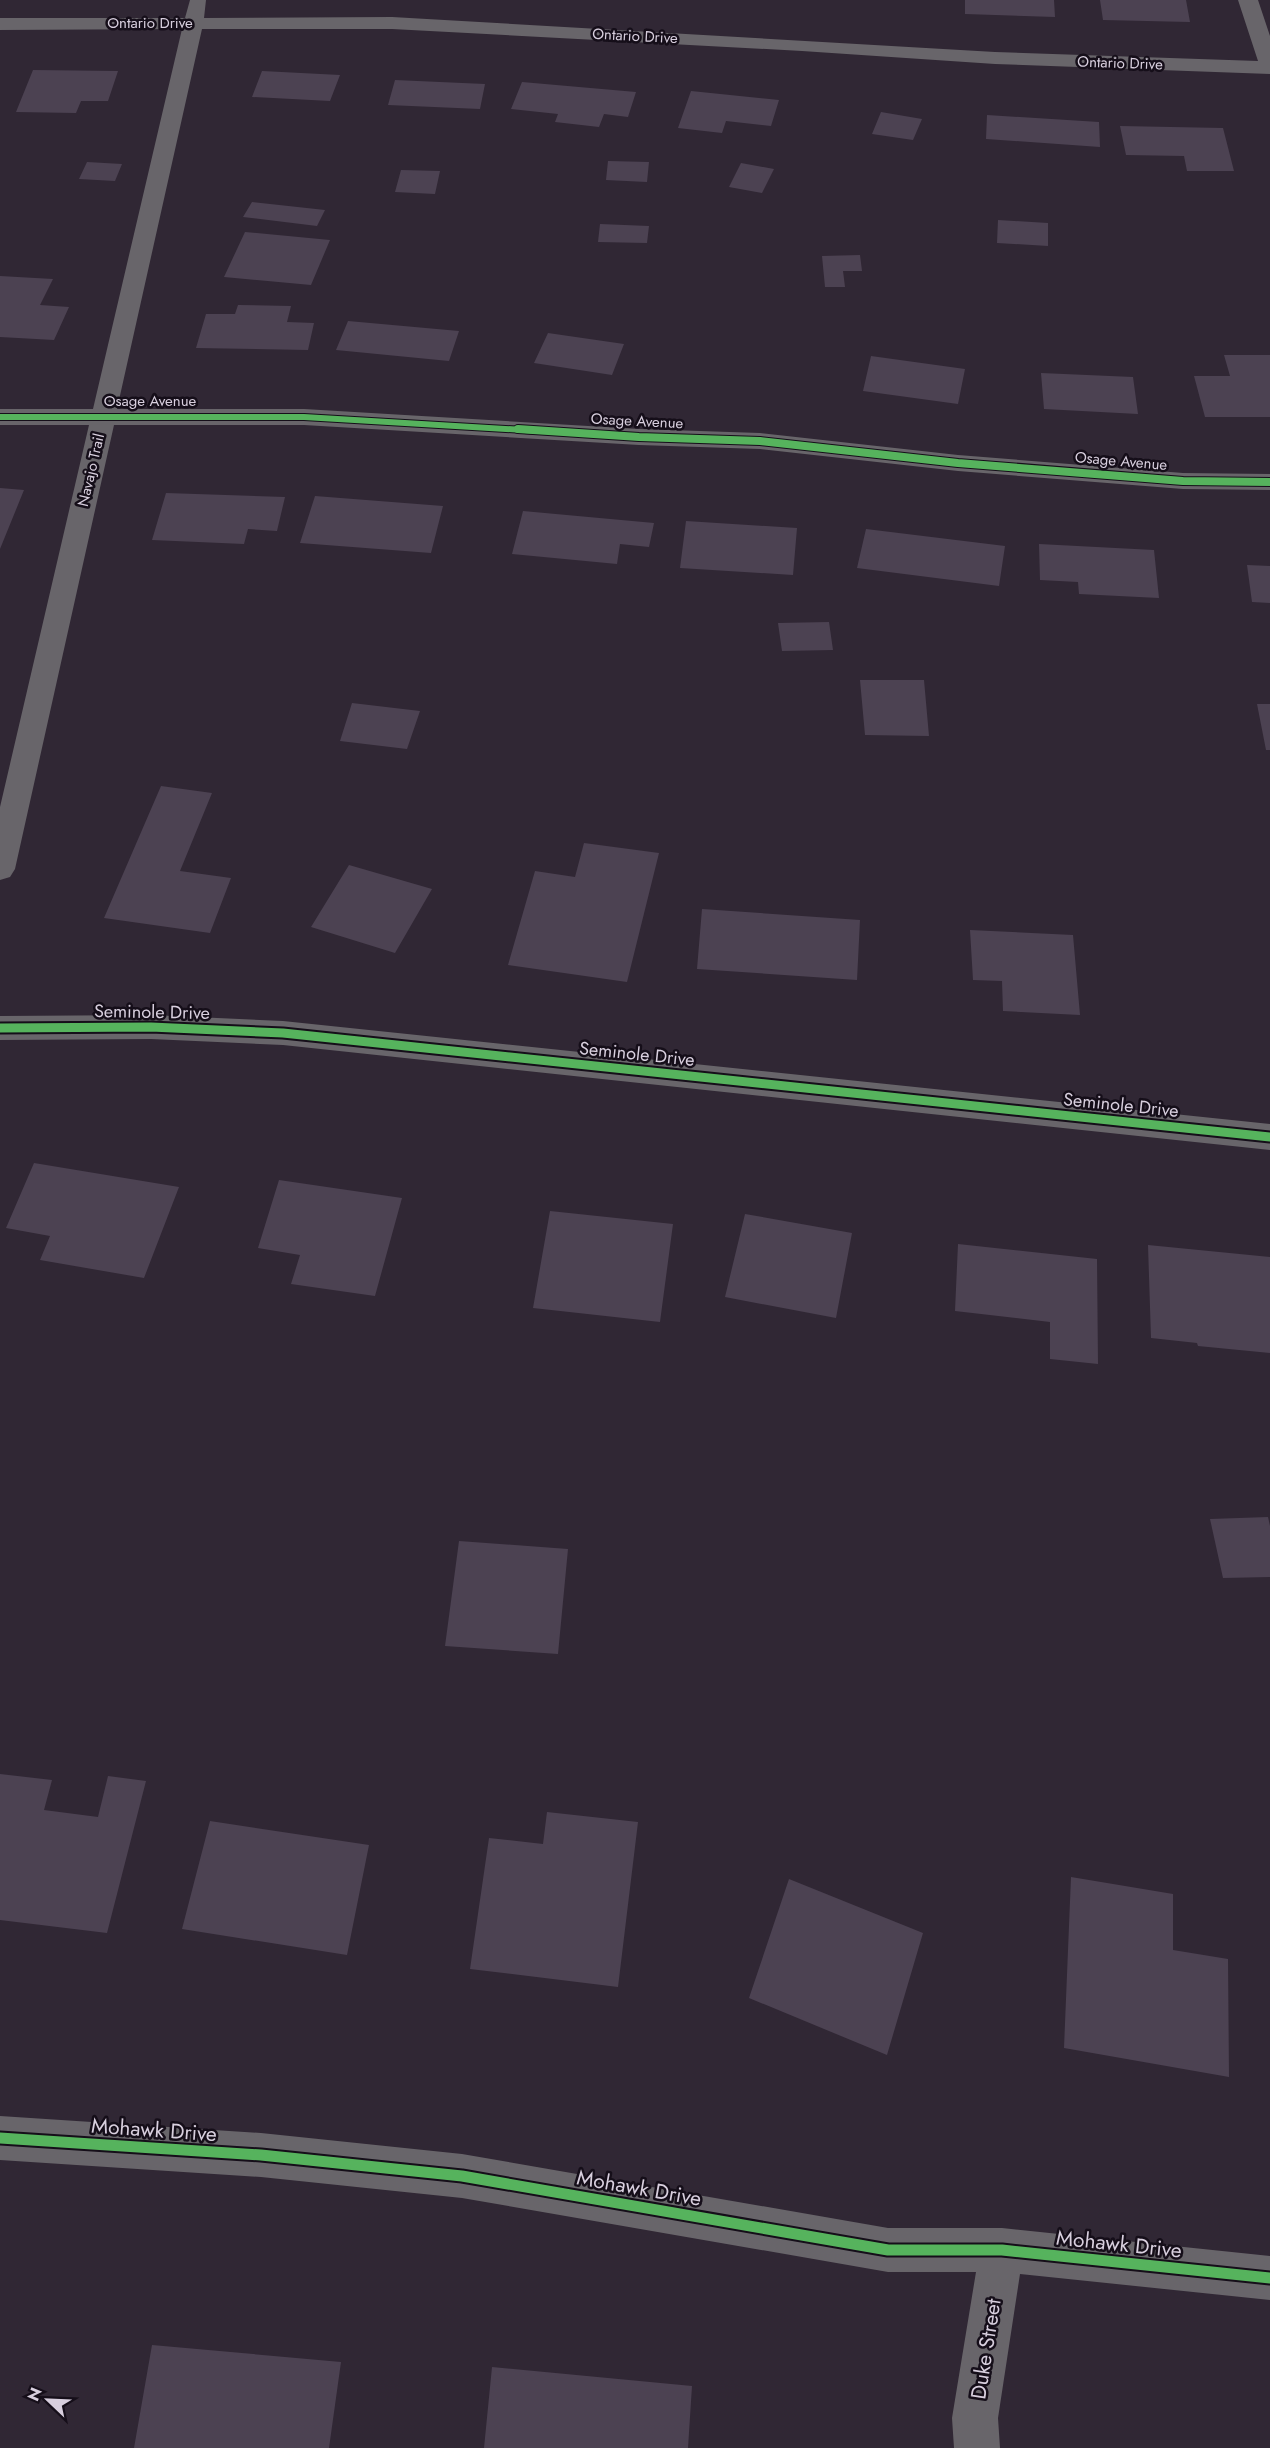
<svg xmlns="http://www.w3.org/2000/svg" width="1270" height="2448" viewBox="0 0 1270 2448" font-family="Jost,sans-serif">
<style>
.building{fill:#4c4252}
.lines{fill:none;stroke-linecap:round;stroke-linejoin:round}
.minor{fill:#68656a;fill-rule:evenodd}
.cycleway-far3-casing{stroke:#150e19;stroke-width:8}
.cycleway-far2-casing{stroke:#150e19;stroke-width:10}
.cycleway-far1-casing{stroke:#150e19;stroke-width:13}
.cycleway-casing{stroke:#150e19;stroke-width:15}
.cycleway-far3{stroke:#56b35d;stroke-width:6}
.cycleway-far2{stroke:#56b35d;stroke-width:8}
.cycleway-far1{stroke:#56b35d;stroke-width:9}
.cycleway{stroke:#56b35d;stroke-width:11}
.labels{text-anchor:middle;stroke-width:5;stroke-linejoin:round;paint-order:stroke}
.far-street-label{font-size:15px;fill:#d8cfde;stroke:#150e19}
.street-label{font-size:18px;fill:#d8cfde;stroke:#150e19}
.near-street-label{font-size:21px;fill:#d8cfde;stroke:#150e19}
</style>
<rect width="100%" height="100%" fill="#302734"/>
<path class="building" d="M965,0H1054L1055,17L965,14Z
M1100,0H1186L1190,22L1103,20Z
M33,70L118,71L108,101H81L76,113L16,112Z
M262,71L340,75L330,101L252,97Z
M395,80L485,84L480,109L388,105Z
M522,82L636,92L628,117L604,114L599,127L555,122L558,114L511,109Z
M691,91L779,100L771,126L726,121L722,133L678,128Z
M881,112L922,119L913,140L872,134Z
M987,115L1099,122L1100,147L986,139Z
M1120,126L1223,128L1234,171H1187L1184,156L1126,155Z
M608,161L649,162L647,182L606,180Z
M87,162L122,164L115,181L79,179Z
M741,163L774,169L762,193L729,187Z
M401,170L440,171L435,194L395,192Z
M252,202L325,210L317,226L243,217Z
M998,220L1048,223V246L997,243Z
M600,224L649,226L647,243L598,242Z
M245,232L330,240L311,285L224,277Z
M860,255L862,271H843L845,287H825L822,256Z
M0,276L53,279L40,305L69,307L54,340L0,337Z
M238,305L291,306L287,322L314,323L308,350L196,348L206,314H235Z
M348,321L459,331L449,361L336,350Z
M548,333L624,344L612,375L534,363Z
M1224,355H1270V417H1205L1194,376H1230Z
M871,356L965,369L958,404L863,391Z
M1041,373L1133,377L1138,414L1044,409Z
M0,488L24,490L0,549Z
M166,493L285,497L277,531L248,529L244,544L152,540Z
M315,496L443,506L431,553L300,543Z
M523,511L654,523L649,547L620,544L617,564L512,554Z
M686,521L797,528L793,575L680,568Z
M866,529L1005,546L999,586L857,568Z
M1039,544L1154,550L1159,598L1079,594L1078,582L1040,580Z
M1247,565L1270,566V603L1252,602Z
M829,622L833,650L782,651L778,623Z
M860,680H924L929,736L865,735Z
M352,703L420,711L407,749L340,741Z
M1257,704H1270V750H1266Z
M161,786L212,793L180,871L231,878L210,933L104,918Z
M584,843L659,853L627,982L508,965L535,871L575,877Z
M349,865L432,889L395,953L311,927Z
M702,909L860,920L857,980L697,969Z
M970,930L1073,935L1080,1015L1003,1011L1002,981L973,980Z
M34,1163L179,1187L144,1278L40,1260L50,1236L6,1228Z
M279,1180L402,1198L375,1296L291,1284L300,1255L258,1248Z
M550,1211L673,1224L660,1322L533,1308Z
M745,1214L852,1233L836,1318L725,1297Z
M958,1244L1097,1259L1098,1364L1050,1359V1322L955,1311Z
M1148,1245L1270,1257V1353L1198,1346L1197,1343L1151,1338Z
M1268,1517L1270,1526V1577L1223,1578L1210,1519Z
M459,1541L568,1549L558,1654L445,1646Z
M0,1774L52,1780L44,1810L98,1817L108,1776L146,1781L107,1933L0,1920Z
M547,1812L638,1822L618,1987L470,1969L489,1838L543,1844Z
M210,1821L369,1845L347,1955L182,1929Z
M1071,1877L1173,1894V1950L1228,1959L1229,2077L1064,2048Z
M789,1879L923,1933L887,2055L749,1998Z
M152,2345L341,2362L329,2448H134Z
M492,2367L692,2386L688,2448H484Z"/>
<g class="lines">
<path class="minor" d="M190,0H206L204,18L392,17L995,52L1258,61L1238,0H1258L1270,36V74L995,64L802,51L392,29H202L117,409H304L639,429L760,433L958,455L1183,473L1270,474V490L1183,489L958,471L760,449L639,445L304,425H114L15,869L10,877L0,880V807L89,425H0V409H93L182,29L0,30V18H185Z
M151,1015L283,1021L1270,1124V1150L283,1045L151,1039L0,1040V1016Z
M0,2116L261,2133L462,2154L888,2228H1002L1270,2256V2300L1020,2274L998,2418L1000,2448H954L952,2418L976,2272H888L462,2198L261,2177L0,2160Z"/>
<defs>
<path id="cycleway-far3" d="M0,417H304L541,431"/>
<path id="cycleway-far2" d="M518,429L639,437L760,441L958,463L1183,481L1270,482"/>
<path id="cycleway-far1" d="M0,1028L151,1027L283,1033L1270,1137"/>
<path id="cycleway" d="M0,2138L261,2155L462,2176L888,2250H1002L1270,2278"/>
</defs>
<use href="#cycleway-far3" class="cycleway-far3-casing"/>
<use href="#cycleway-far2" class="cycleway-far2-casing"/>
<use href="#cycleway-far1" class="cycleway-far1-casing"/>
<use href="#cycleway" class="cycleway-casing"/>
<use href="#cycleway-far3" class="cycleway-far3"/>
<use href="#cycleway-far2" class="cycleway-far2"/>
<use href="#cycleway-far1" class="cycleway-far1"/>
<use href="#cycleway" class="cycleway"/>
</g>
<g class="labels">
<g class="far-street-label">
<text x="150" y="28">Ontario Drive</text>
<text transform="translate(635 36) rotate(3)" y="5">Ontario Drive</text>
<text transform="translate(1120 63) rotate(2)" y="5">Ontario Drive</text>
<text x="150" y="406">Osage Avenue</text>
<text transform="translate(637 421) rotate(3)" y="5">Osage Avenue</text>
<text transform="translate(1121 461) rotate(5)" y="5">Osage Avenue</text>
<text transform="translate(91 470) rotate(-77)" y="5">Navajo Trail</text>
</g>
<g class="street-label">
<text transform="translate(152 1012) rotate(1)" y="6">Seminole Drive</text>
<text transform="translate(637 1054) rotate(6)" y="6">Seminole Drive</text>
<text transform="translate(1121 1105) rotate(6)" y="6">Seminole Drive</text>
</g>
<g class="near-street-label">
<text transform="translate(154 2130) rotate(4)" y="7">Mohawk Drive</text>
<text transform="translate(639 2188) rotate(10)" y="7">Mohawk Drive</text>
<text transform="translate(1119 2244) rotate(6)" y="7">Mohawk Drive</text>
<text transform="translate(986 2349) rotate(-81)" y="7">Duke Street</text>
</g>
</g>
<g transform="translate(48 2400) rotate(293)" stroke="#150e19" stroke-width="4.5" paint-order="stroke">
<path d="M0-4.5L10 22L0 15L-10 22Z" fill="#d8cfde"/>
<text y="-9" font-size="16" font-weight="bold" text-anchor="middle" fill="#d8cfde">N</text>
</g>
</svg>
